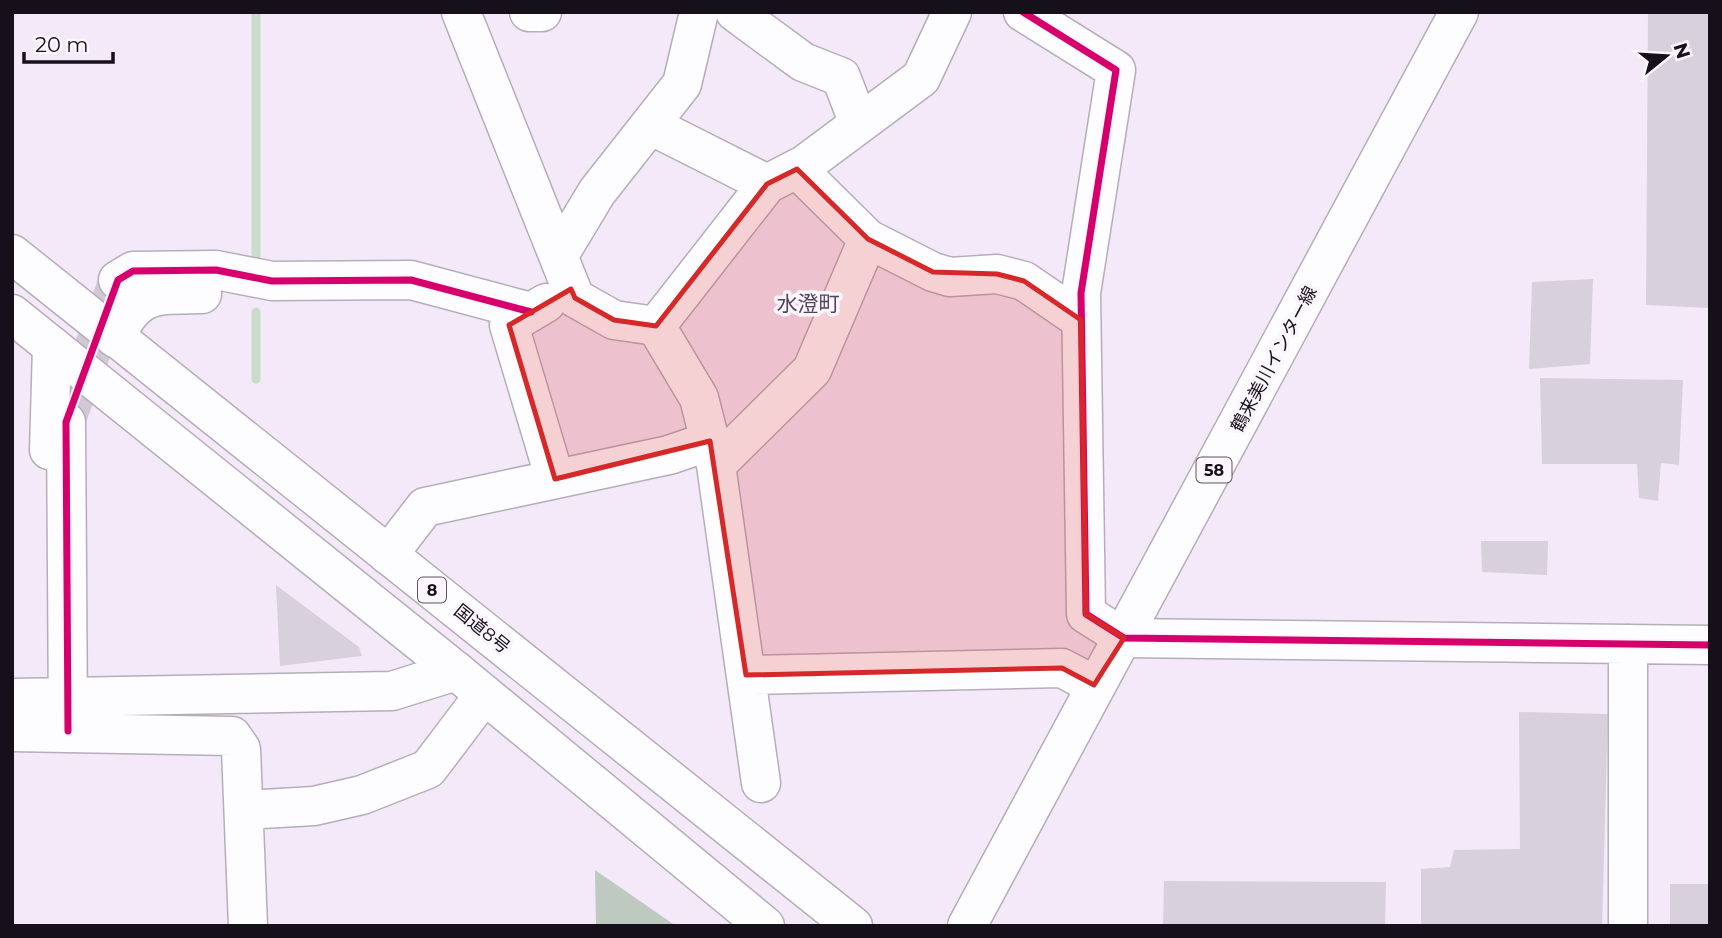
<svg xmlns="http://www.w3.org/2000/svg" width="1722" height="938" viewBox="0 0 1722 938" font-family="Montserrat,'Noto Sans JP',sans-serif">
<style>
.forest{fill:#bec9bf}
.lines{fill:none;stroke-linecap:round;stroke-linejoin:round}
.stream{stroke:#cadcca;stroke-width:9}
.building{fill:#d9d0dd}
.minor-tunnel{stroke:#d2c8d7;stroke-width:38;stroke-dasharray:38 19;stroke-linecap:butt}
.minor-casing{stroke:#b5aeb9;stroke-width:41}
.major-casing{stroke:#b5aeb9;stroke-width:41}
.highway-casing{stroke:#b5aeb9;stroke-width:41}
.minor{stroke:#fdfcfe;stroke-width:38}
.major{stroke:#fdfcfe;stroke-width:38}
.highway{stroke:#fdfcfe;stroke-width:38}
.cycleway-casing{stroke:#faf6fc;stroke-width:11}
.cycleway{stroke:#d6006c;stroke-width:7}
.marked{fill:#d62828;fill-opacity:0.2;stroke:#d62828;stroke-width:5;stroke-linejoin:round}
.labels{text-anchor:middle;stroke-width:7;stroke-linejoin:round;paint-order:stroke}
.shield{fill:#faf6fc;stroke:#5a555e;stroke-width:2}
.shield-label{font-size:16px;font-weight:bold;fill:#16101a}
.street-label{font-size:18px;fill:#16101a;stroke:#faf6fc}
.quarter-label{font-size:21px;fill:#54455c;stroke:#faf6fc}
</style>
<rect width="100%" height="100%" fill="#f3e9f8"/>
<path class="forest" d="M595,870L676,926H596Z"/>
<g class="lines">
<path class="stream" d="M256,261V12
M256,312V379"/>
</g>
<path class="building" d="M1648,12H1710V308L1646,305Z
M1593,279L1590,364L1529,369L1532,282Z
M1540,378L1683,380L1679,465L1661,463L1658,501L1639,498L1637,464H1542Z
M1481,541H1548L1547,575L1482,572Z
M276,585L359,647L362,656L280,666Z
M1519,712L1608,714L1602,926H1421V869L1450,867L1454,850L1520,849Z
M1164,881L1386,882L1385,926H1163Z
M1670,884H1710V926H1670Z"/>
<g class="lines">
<path class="minor-tunnel" d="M66,422L118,280"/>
<defs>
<path id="minor" d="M461,12L575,298L614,320L656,326
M529,12H542
M735,12L803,62L841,77L859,124
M1023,12L1116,70L1081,293L1086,614L1124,638L1710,645
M650,125L767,184
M797,169L868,239L933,272L950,277L997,274L1024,281L1081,320
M559,255L597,192L682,84L699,12
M118,280L133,271L216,270L272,281L411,280L531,312
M546,303L509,325L555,479
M656,326L699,398L716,465L761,783
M656,326L767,184L804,165L921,78L952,12
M115,338C137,291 155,295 202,294
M66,422L68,721
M49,450L52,346
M716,465L812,370L868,239
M388,555L425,507L669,455L710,441
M746,675L1062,668L1094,685
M12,698L392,691L456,671
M12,732L232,736L241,749L248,926
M245,810L314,806L362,795L428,769L484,695
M1628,926V644"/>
<path id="major" d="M967,926L1459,12"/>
<path id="highway" d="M12,254L853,926
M12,314L456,671L765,926"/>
</defs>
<use href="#minor" class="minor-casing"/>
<use href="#major" class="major-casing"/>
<use href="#highway" class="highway-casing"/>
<use href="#minor" class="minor"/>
<use href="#major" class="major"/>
<use href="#highway" class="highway"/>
<defs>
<path id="cycleway" d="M1023,12L1116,70L1081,293L1086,614L1124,638L1710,645
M68,731L66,422L118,280L133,271L216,270L272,281L411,280L531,312"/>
</defs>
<use href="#cycleway" class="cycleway-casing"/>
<use href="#cycleway" class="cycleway"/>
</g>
<path class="marked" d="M797,169L868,239L933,272L997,274L1024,281L1081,320L1086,614L1124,638L1094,685L1062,668L746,675L710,441L555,479L509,325L571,289L575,298L614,320L656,326L767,184Z"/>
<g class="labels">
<g class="shield">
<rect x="1196.5" y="457.5" width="35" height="25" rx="5"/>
<rect x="418" y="577.5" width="28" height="25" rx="5"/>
</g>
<g class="shield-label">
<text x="1214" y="476">58</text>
<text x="432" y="596">8</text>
</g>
<g class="street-label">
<text transform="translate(1274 359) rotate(-62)" y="6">鶴来美川インター線</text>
<text transform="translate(482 629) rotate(39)" y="6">国道8号</text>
</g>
<g class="quarter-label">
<text x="808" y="311">水澄町</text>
</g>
</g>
<rect width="1722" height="938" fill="none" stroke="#16101a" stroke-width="28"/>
<g transform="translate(1666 56) rotate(72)" stroke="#faf6fc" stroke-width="5" paint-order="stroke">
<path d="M0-5L12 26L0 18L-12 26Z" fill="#16101a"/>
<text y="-10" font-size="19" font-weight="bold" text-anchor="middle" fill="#16101a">N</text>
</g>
<path d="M24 52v10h89v-10" fill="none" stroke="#16101a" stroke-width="3.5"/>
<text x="35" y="52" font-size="21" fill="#16101a" stroke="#faf6fc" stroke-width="5" paint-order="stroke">20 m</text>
</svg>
